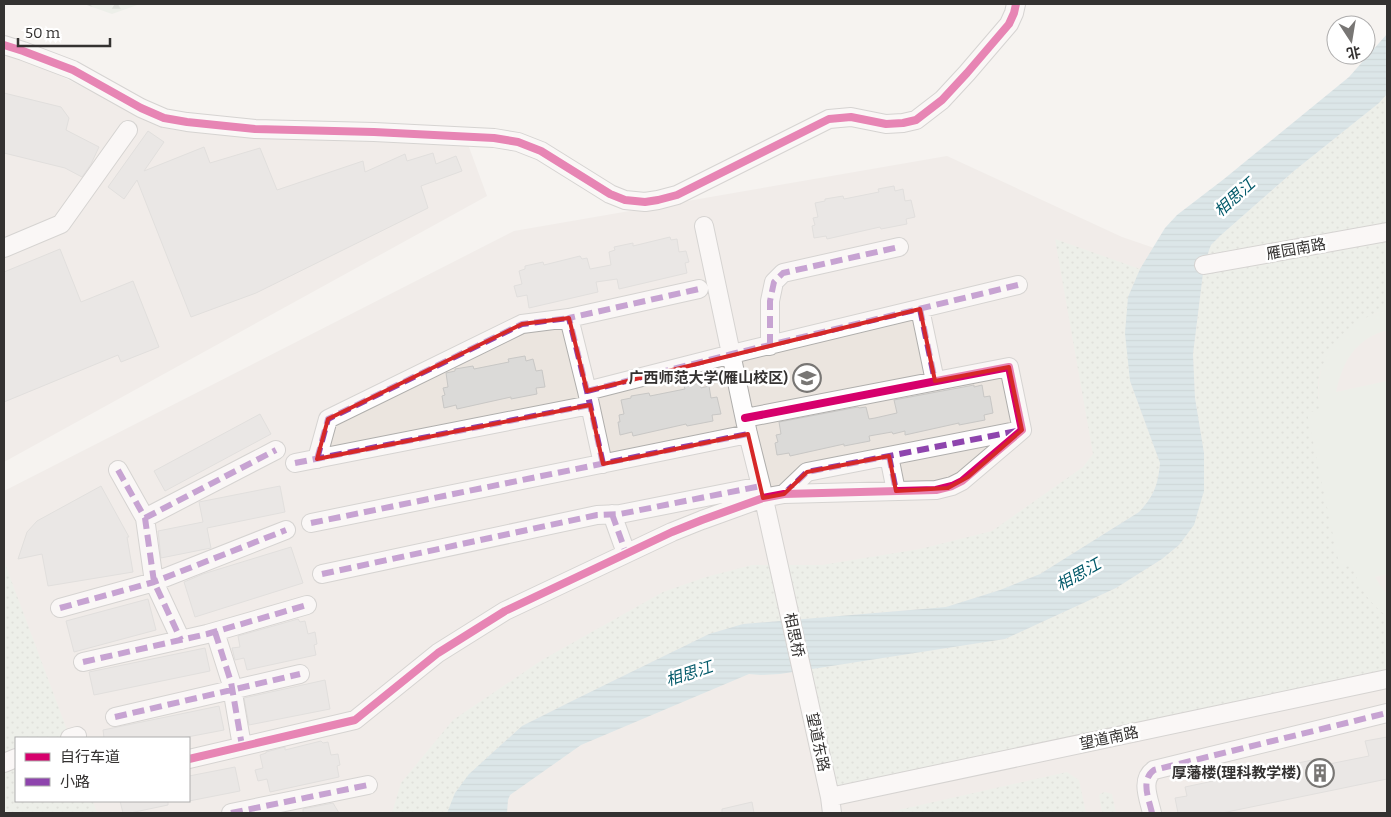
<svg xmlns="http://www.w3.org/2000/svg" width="1391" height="817" viewBox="0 0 1391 817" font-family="Bitter,'Noto Sans SC',serif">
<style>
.built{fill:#ebe5df;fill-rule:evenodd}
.grass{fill:url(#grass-dots)}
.forest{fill:url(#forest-firs)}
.park{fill:#e3ebe0}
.water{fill:url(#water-rules)}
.building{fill:#dbdad8;stroke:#c8c7c5}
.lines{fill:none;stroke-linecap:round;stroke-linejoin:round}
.minor-casing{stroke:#afaeac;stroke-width:20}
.minor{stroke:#fefdfd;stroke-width:18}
.quiet{stroke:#8e44ad;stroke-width:6;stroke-dasharray:12 6;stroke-linecap:butt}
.cycleway-casing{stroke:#fff;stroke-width:11}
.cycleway{stroke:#d6006c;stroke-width:8}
.marked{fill:none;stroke:#d62828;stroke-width:4;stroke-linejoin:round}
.labels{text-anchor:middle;stroke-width:5;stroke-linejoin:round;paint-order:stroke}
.street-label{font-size:15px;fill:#343231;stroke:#fff}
.poi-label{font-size:15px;font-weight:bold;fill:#343231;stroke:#fff;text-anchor:end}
.water-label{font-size:16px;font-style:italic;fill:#035a6a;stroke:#fff}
</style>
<defs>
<pattern id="grass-dots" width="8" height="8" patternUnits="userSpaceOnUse" patternTransform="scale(1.25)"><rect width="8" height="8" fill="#e3ebe0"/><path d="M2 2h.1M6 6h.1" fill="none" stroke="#c3cac1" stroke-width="1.8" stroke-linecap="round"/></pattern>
<pattern id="forest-firs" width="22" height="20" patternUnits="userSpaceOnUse" patternTransform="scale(1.25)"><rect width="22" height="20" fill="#e3ebe0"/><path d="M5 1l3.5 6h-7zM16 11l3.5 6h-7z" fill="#c3cac1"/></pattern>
<pattern id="water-rules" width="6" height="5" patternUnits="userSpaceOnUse" patternTransform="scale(1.25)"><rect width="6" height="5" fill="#bcd8de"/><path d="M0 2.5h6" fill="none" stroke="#a2babf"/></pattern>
</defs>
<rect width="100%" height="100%" fill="#f5f3f0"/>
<path class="built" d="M4,51L27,60L173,130L466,139L487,196L4,462Z
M1387,94V813H4V491L514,231L947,156L1122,237L1204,265ZM16,738H189V801H16Z"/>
<path class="grass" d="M1387,94V310L1374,314L1321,370L1318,383V396L1354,569C1361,588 1370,604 1387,616V679L830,797L802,670L1005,639L1116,588L1162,559L1179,545L1204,453L1195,398L1193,354L1204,265L1211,245L1220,236L1294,171L1379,103Z
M1055,239L1140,269L1128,297L1130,381L1160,463C1158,485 1154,496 1139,512L1040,574L1000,590L946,607L743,624L709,634L578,698L522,726L469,774L447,813H392L401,783L453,720L542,660L663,592L706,577L752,565H822L920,549L992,531L1083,467L1093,454Z
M4,561L70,738H16V801H93L97,813H4Z
M1067,772L1079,780L1086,813H885Z
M1105,792L1112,794L1116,813H1102L1099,795L1102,793Z"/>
<path class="forest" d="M84,4H140L112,14Z"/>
<path class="park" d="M1387,310V330C1356,339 1343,360 1336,392L1387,381V574L1375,577L1382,588L1387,594V616C1370,604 1357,586 1353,565L1340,568L1307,413L1320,410C1311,361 1340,322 1387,310Z"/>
<path class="water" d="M1387,34V94L1379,103L1294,171L1220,236L1211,245L1204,265L1193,354L1195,398L1204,453V491L1194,525L1179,545L1162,559L1116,588L1005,639L780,674L761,675L749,674L581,745L510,795L508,800L507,813H447L455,793L469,774L522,726L578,698L709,634L743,624L946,607L1000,590L1040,574L1139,512C1154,496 1158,485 1160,463L1130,381L1125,333L1128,297L1140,269L1165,228L1177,215L1224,179L1349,77Z"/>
<path class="building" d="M4,93L61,107L69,118L66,130L99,147L91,164L82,177L65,168L4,153Z
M148,131L164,142L144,171L204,147L210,163L260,148L277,190L363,161L365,172L405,154L407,161L433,153L436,164L456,156L462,171L421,186L428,208L256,293L191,317L137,180L124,199L108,187Z
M894,186L895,191L903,189L905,201L911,200L915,217L906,219L907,224L881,229L880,227L827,239L826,236L814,238L812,226L815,225L813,218L818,217L815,203L825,201V199L843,196L844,199L879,192L878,189Z
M670,237L671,240L677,239L679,252L686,251L689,262L685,263L687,273L619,289L617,279L596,282L598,292L529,308L527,295L517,297L514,286L522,284L519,271L525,269V266L543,262L544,265L580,256L582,259L587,258L590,269L611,265L609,252L615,250L614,247L633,243V246Z
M60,249L81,302L133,281L159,347L121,362L118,355L4,402V272Z
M525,356L526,361L533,359L536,371L542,370L545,387L536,388L537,394L511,399V397L457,409L456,405L444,408L442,396L445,395L443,388L448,387L446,373L455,371V369L473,366L474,369L509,362L508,359Z
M700,383L701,388L709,386L711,398L717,397L721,414L712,415L713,421L687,426L686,424L633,436L632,432L620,435L618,422H620L619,415L624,414L621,400L631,398V396L649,393L650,396L685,389L684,386Z
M974,385V387L982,385L984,397L990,396L993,413L984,415L985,420L959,425V423L905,435V431L893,434L892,432L869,436L870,441L844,446V444L790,456L789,453L777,455L775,443L778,442L776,435L781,434L779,422L858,407L859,408L866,407L869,419L875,418L897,413L894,400Z
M260,414L271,434L165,491L154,471Z
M101,486L129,537H127L133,572L48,586L42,554L18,559L27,532L37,521Z
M280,486L285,512L207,528L211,548L161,558L158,531L203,522L199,502Z
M291,547L303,583L195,617L184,582L203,574Z
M148,599L156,630L74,652L66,621Z
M298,619L300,622L305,621L308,634L315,632L317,644L314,645L316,655L247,670L244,658L235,660L232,648L240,647L238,636Z
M205,648L210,671L94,695L89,672Z
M325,680L330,709L249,725L244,698Z
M219,706L224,730L182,738H104L103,730Z
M1387,737V779L1222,813H1178L1175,798L1187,796L1185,787L1317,759L1319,766L1369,756L1365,741Z
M321,741L323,743L328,742L331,755L338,754L340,765L337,766L339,777L270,792L267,779L258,781L255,770L263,768L260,755L266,753V752L285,747V750Z
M235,767L240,791L189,801V776Z
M120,801H168V805L130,813H123Z
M752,802L754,813H722V809Z
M333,803L339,813H303V809Z"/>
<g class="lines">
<defs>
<path id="minor" d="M4,45L23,51L73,70L141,108L164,118L187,122L255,129L374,132L494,138L518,142L541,151L610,194L625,200L645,202L658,200L677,195L829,119L851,117L886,124L903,123L916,120L942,100L967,73L1009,24L1014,13L1016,4
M704,226L748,434L761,486L830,797L832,813
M4,248L61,224L128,130
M1204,265L1387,232
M920,309L935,381
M770,346V301L774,282L783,273L899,247
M587,391L732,354L1018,285
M889,456L896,491
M317,459L328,419L522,324L569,318
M295,463L590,405
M603,464L587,391L569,318L699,289
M118,470L145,518L154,582L181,640
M784,494L807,472L1021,430
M612,514L626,553
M145,518L276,450
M311,523L748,434
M322,574L597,515L620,514L761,486
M60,608L154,582L286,530
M215,632L231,682L242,746
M83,662L207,634L307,605
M115,717L300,674
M70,738L77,736
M189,759L355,720L438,653L505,611L672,532L702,520L763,498L784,494L936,490L952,486L962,481L1022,430L1009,367L745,418
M4,763L16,758
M830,797L1387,679
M231,813L368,785
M1152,813C1149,799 1140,780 1154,770L1387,713"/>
</defs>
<use href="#minor" class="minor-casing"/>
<use href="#minor" class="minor"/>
<path class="quiet" d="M920,309L935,381
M770,346V301L774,282L783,273L899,247
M587,391L732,354L1018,285
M889,456L896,491
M317,459L328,419L522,324L569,318
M295,463L590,405
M603,464L587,391L569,318L699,289
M118,470L145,518L154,582L181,640
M784,494L807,472L1017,431
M612,514L626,553
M145,518L276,450
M311,523L748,434
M322,574L597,515L620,514L761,486
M60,608L154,582L286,530
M215,632L231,682L242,746
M83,662L207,634L307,605
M115,717L300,674
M231,813L368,785
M1152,813C1149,799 1140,780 1154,770L1387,713"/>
<defs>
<path id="cycleway" d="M4,45L23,51L73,70L141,108L164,118L187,122L255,129L374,132L494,138L518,142L541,151L610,194L625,200L645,202L658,200L677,195L829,119L851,117L886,124L903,123L916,120L942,100L967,73L1009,24L1014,13L1016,4
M189,759L355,720L438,653L505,611L672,532L702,520L763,498L784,494L936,490L952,486L962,481L1022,430L1009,367L745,418"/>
</defs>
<use href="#cycleway" class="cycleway-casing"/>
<use href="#cycleway" class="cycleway"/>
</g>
<path d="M0 0H1391V817H0ZM920,309L935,381L1009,367L1022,430L968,477L948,488L896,491L889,456L807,472L784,494L763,498L748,434L603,464L590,405L317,459L328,419L522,324L569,318L587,391Z" fill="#f5f3f0" fill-opacity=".55" fill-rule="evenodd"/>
<path class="marked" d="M920,309L935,381L1009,367L1022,430L968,477L948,488L896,491L889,456L807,472L784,494L763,498L748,434L603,464L590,405L317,459L328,419L522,324L569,318L587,391Z"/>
<defs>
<symbol id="university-ring" viewBox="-11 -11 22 22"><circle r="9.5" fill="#fff" stroke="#787674" stroke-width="1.5"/><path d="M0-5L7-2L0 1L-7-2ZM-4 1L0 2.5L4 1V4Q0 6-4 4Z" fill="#787674"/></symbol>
<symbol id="building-ring" viewBox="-11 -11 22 22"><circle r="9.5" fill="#fff" stroke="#787674" stroke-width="1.5"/><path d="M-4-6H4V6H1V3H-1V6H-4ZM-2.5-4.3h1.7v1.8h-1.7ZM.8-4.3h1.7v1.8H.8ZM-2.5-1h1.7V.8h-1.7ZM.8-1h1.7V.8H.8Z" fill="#787674"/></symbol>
</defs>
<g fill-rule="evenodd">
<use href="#university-ring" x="791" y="362" width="32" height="32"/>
<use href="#building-ring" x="1304" y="757" width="32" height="32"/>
</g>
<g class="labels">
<g class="street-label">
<text transform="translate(1296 249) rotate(-10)" y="5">雁园南路</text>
<text transform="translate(794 635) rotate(78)" y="5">相思桥</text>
<text transform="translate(1109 738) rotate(-12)" y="5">望道南路</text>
<text transform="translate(818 742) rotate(78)" y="5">望道东路</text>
</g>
<g class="poi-label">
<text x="788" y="383">广西师范大学(雁山校区)</text>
<text x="1301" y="778">厚藩楼(理科教学楼)</text>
</g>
<g class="water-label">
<text transform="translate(1234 197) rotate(-42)" y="6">相思江</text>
<text transform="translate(1078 574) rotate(-29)" y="6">相思江</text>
<text transform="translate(689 673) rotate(-18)" y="6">相思江</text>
</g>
</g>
<rect width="1391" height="817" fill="none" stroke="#343231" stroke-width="10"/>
<rect x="15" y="737" width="175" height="65" fill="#ffffff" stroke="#aeadad"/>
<rect x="25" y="753" width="25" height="8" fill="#d6006c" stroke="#aeadad"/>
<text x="60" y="762" font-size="15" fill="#343231">自行车道</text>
<rect x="25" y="778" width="25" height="8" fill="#8e44ad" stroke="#aeadad"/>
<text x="60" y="787" font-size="15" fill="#343231">小路</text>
<g transform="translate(1351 40) rotate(168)"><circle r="24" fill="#ffffff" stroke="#aeadad"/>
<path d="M0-4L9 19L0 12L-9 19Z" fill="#787674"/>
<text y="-8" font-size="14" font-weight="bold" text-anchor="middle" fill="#343231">北</text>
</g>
<path d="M18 38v8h92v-8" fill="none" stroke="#343231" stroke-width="2.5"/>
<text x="25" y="38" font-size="15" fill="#343231" stroke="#ffffff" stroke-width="4" paint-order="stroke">50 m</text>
</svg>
